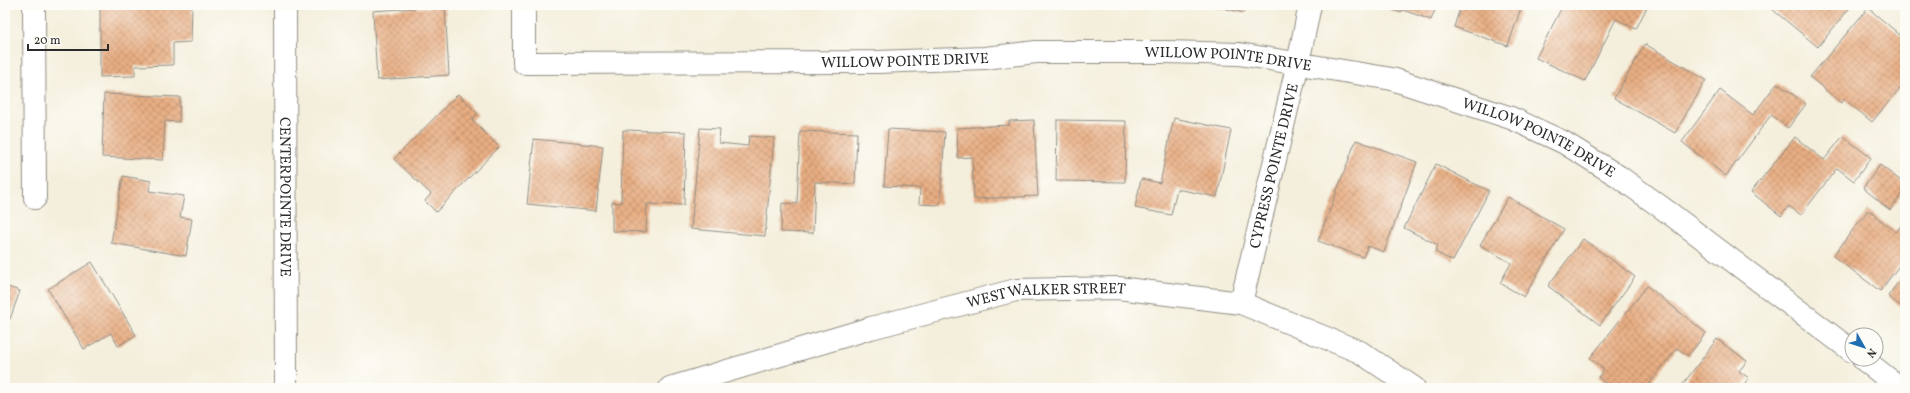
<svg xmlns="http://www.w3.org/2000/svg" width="1910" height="393" viewBox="0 0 1910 393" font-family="Vollkorn,serif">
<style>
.building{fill:url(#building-cross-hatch)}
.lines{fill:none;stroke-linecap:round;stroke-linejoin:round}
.minor-casing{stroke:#908d84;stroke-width:24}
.minor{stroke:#fff;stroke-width:22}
.labels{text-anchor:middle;stroke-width:4;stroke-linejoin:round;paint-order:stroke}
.street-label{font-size:15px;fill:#2b2b2b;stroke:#fdfcf7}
</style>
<defs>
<pattern id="building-cross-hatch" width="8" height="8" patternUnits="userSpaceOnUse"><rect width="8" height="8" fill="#e9ae83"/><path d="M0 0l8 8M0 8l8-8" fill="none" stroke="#bd8e6b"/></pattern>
</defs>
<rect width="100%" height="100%" fill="#fdfcf7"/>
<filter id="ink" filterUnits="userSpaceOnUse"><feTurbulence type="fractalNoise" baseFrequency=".025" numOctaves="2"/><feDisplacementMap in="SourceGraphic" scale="8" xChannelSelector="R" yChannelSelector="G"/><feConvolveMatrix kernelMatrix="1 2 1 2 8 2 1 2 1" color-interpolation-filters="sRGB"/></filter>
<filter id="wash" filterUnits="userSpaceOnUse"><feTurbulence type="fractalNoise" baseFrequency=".012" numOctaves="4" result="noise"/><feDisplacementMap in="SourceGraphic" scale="16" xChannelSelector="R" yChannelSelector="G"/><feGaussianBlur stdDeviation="0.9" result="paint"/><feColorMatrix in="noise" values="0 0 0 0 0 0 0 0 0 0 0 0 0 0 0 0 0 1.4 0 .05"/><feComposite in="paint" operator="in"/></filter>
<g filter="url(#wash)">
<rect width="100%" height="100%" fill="#f4efdc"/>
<g id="blocks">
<path class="building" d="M100,5H192L191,42L173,43V65L135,66V76L100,77Z
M1210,5H1246L1244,13Z
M1379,5H1437L1431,20L1403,10L1401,13Z
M1461,5H1522L1508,46L1454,27Z
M1563,5H1648L1636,29L1616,19L1585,81L1536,58Z
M1767,5H1852L1818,47Z
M445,6L449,75L377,80L373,11Z
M1868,8L1905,39V82L1872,122L1844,99L1841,103L1810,77Z
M1645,44L1706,80L1675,133L1614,98Z
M1777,83L1806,104L1788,128L1771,115L1726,176L1682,142L1720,90L1753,115Z
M104,94L180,97L179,122L165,121L163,160L102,157Z
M458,94L478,114L472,120L499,147L436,212L425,201L431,194L394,159Z
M1174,118L1231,130L1217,197L1177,189L1171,215L1135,208L1141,179L1160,183Z
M1034,120L1038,196L974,199L972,157L958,158L957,128L1009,125V121Z
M1057,120L1126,121L1125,182L1056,181Z
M700,128L720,129L719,143L748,146L749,136L774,138L765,236L691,229Z
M888,129L945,132L940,205L919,204L920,188L884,186Z
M623,130L686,132L684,205L647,204L646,232L612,231V202L621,203Z
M800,131L857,133L855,184L815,182L813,233L781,232L782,203L797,204Z
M1843,136L1871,158L1854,181L1837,168L1801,215L1789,206L1781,216L1751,192L1795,137L1824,160Z
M534,139L603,146L596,211L527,204Z
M1356,140L1417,162L1384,252L1368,246L1363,257L1318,241Z
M1436,164L1489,191L1453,261L1435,252L1438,245L1404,228Z
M1880,165L1905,184V190L1890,210L1863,188Z
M123,176L151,181L149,191L184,196L180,217L192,219L186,256L111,243Z
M1508,197L1564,229L1524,297L1500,283L1511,263L1480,245Z
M1868,210L1896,232L1905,221V258L1880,291L1833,256Z
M1583,239L1635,277L1600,325L1548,286Z
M92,262L136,335L118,346L111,333L84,349L48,289Z
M1905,273V310L1888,296Z
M5,286L20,291L10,319L5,318Z
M1647,286L1706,333L1688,356L1677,348L1646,388H1612L1598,377L1604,370L1590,358Z
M1717,339L1747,361L1739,371L1749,378L1741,388H1680Z"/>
</g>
</g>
<g filter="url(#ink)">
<use href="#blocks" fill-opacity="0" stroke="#908d84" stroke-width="1"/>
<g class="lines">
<defs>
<g id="minor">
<path d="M34,5L35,198"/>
<path id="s1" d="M285,5L286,388"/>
<path id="s2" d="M524,5V63L877,62L985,58L1036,52H1166L1239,54L1392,79L1511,118L1563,142L1618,176L1672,215L1852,351"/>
<path id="s3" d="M1241,303L1298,63L1310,5"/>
<path d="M1863,359L1900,388"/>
<path id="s4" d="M670,388L871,328L1016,290L1118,288L1241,303L1360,352L1414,388"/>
</g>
</defs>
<use href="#minor" class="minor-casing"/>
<use href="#minor" class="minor"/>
</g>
</g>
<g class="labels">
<g class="street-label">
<text dy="5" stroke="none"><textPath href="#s2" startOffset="439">WILLOW POINTE DRIVE</textPath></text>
<text dy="5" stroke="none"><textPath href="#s2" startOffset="763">WILLOW POINTE DRIVE</textPath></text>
<text dy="5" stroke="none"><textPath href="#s2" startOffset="1087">WILLOW POINTE DRIVE</textPath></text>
<text dy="5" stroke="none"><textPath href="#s3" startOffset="141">CYPRESS POINTE DRIVE</textPath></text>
<text dy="5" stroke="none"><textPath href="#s1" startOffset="192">CENTERPOINTE DRIVE</textPath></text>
<text dy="5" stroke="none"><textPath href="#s4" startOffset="389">WEST WALKER STREET</textPath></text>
</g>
</g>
<rect width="1910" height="393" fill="none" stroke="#fdfcf7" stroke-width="20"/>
<g transform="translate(1864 347) rotate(129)"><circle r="19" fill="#fdfcf7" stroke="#a9a8a5"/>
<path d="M0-3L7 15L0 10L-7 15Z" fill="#1f6fb2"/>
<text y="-6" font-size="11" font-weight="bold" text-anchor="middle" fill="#2b2b2b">N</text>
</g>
<path d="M28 44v6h80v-6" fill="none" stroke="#2b2b2b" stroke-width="2"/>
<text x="34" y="44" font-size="12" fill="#2b2b2b" stroke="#fdfcf7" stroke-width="3" paint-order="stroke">20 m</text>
</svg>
